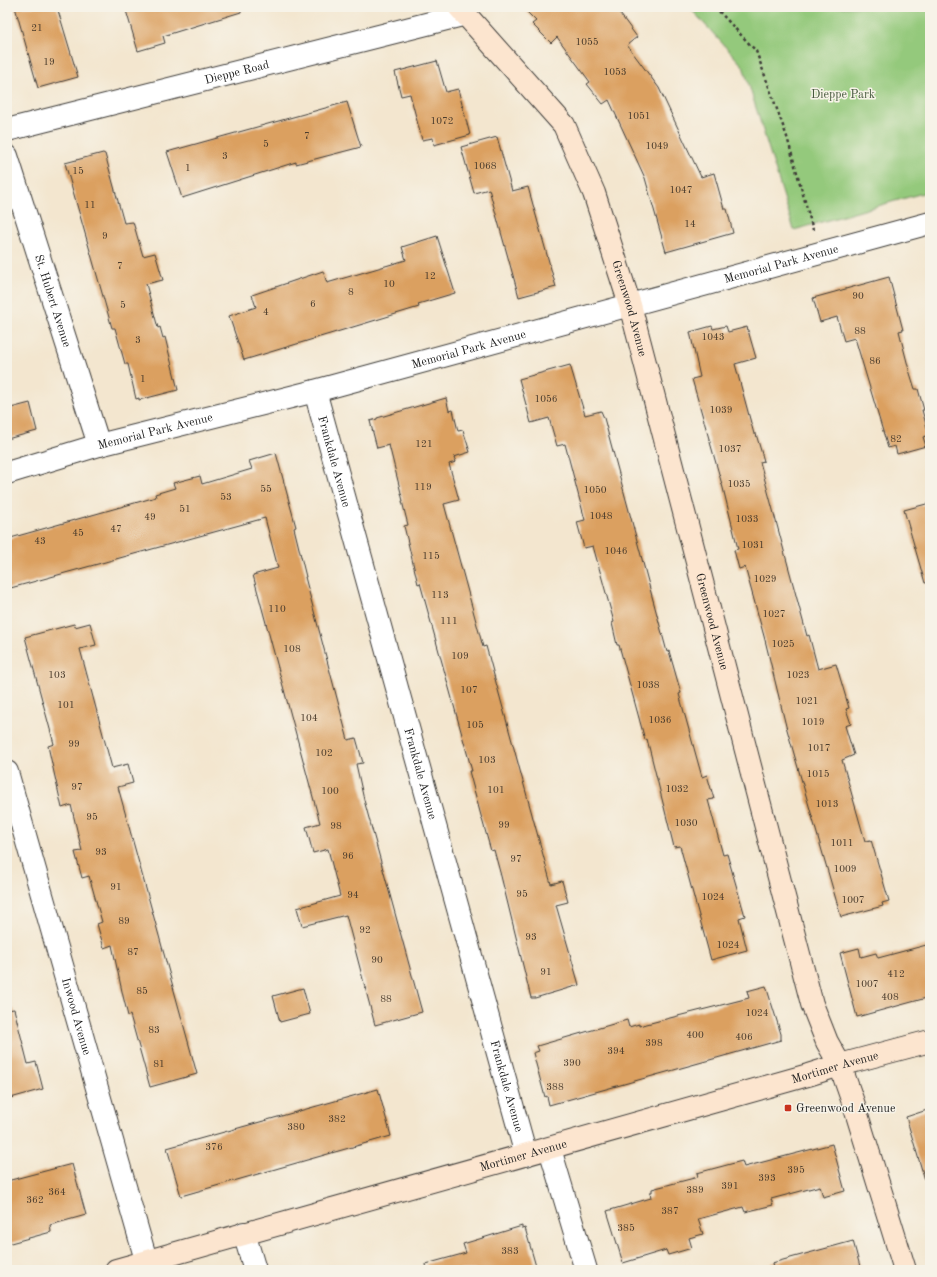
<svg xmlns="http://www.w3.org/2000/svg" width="937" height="1277" viewBox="0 0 937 1277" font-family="'Old Standard TT',serif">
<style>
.green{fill:#94c97b;stroke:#58724c}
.building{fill:#dba060}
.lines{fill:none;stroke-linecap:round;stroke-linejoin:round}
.street-casing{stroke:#3c3a37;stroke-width:24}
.secondary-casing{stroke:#3c3a37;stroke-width:24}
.path{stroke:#3c3a37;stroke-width:2.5;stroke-dasharray:3 3;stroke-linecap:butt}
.street{stroke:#fff;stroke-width:22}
.secondary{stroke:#fce5cf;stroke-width:22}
.poi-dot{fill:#c8321e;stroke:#f7f3e8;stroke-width:1.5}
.labels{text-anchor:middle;stroke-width:3;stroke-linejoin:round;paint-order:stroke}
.number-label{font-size:10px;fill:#4c3d2d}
.street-label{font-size:12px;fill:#1c1c1c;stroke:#f7f3e8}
.park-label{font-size:12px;fill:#46593d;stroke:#f7f3e8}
.poi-label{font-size:12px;fill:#1c1c1c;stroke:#f7f3e8;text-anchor:start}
</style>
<rect width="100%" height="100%" fill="#f7f3e8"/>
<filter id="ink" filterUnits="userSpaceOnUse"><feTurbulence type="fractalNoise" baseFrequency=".025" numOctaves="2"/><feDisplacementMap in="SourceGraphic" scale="8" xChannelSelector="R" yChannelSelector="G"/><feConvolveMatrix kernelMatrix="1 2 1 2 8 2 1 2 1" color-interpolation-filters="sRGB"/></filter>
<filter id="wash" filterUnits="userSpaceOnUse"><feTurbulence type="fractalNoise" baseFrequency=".012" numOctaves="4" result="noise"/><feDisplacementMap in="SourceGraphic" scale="16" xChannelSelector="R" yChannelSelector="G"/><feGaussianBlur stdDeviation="0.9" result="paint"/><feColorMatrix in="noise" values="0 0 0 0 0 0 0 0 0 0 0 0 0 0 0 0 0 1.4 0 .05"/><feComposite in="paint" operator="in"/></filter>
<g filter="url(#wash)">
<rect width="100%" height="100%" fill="#f3e6cf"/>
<path class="green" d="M689,7H930V191L794,230L743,66Z"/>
<g id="blocks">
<path class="building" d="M15,7H57L78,77L38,88Z
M125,7H241V12L163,36L165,43L138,51Z
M522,7H615L637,37L627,45L659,88L701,177L714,173L724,209H727L733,233L666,252L645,178L609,100L603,104L587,84L590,82L557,37L551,43L532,24L536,21Z
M437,61L446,92L458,89L470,135L434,145L433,138L422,140L410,94L401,96L395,72Z
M347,102L361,147L296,164V162L182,198L167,152Z
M497,137L512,191L528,187L556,287L519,297L489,189L474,193L461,147Z
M103,153L105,154L124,223L133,222L143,256L155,253L163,280L146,284L158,328L160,327L163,338L165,337L178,390L139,400V398L136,399L128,364H125L115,328H112L65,163Z
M437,236L455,293L418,304L419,307L244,360L229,316L256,307L252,295L323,271L327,283L406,260L402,247Z
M889,277L903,330L899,331L909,370L915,389H918L924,410H922L929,435L923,437L926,446L897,454L895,446L888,448L855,338L844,341L837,317L820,322L813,298Z
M712,326L713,329L726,326L728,332L747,327L756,358L735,364L754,434H756L764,461L760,462L807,636L809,635L818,669L836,664L849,708L846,709L851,724L845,726L854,755L842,760L865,841L871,840L889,901L882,903L883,906L841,917L786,726L765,640L745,567L739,569L734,550L738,549L723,488L692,379L700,377L690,332Z
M570,365L585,415L601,411L604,418L667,652L669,651L681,693L679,694L702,777L707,775L714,799L708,800L723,855L727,854L745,916L739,918L747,950L711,960L680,846L674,847L647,739L645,740L619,645H617L612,623L614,622L593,546L584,548L577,522L585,520L565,444L557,446L549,418L531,423L519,379Z
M446,398L449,411L453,410L458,431L463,430L470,452L454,457L456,462L449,464L459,500L444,504L483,647L486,646L551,884L562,881L568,902L556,905L579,985L535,998H531L501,876L494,850L491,851L480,812L469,771H472L420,583L418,584L404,526L408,525L402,501H403L389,445L377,448L370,421L377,419V418Z
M30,403L37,431L7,439V409Z
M276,453L296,527L294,528L306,577H305L348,740L356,738L363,763L356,764L364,800L422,1012L375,1025L346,915L302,926L297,908L340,896L328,849L313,853L306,827L320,823L253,575L278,568L265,518L7,589V539L156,497L155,494L175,488L173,483L200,476L202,484L252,469L249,461Z
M930,503V582L925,583L904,510Z
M90,623L96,645L80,649L112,768L128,764L133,783L118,787L197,1074L150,1087L130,1015L128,1016L123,996L112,945L104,948L97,924L102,922L89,876L82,878L75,852L82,851L71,805L62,808L48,746L54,744L25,637L74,624L75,627Z
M930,944V997L857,1017L840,953L859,948L861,957L876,953L878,958Z
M766,986L781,1034V1040L549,1105L547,1096L545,1097L533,1053L539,1051L537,1046L627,1020L629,1027L639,1024V1026L666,1019L749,998L747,991Z
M303,988L310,1014L280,1022L273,996Z
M14,1009L28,1064L36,1062L43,1089L7,1099V1010Z
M378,1089L391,1136L181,1196L167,1148Z
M930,1109V1180H925L906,1117Z
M832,1144L845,1191L823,1197L820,1186L771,1199L773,1205L745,1212L743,1207L698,1219L703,1234L689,1238L692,1248L668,1255L666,1250L623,1263L607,1211L651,1198L650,1192H652V1189L698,1177L697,1173L742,1161L744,1167Z
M72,1164L86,1215L50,1225L51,1232L7,1244V1181Z
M522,1226V1229L525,1228L537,1270H427L426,1264L466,1253L463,1244Z
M853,1241L861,1270H773L772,1263Z"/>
</g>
</g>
<g filter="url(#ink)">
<use href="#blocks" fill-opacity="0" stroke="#3c3a37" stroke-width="1"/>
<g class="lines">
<defs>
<g id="street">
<path id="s1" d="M7,130L466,14"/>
<path id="s2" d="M7,156L99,445"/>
<path id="s3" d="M315,391L526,1155"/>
<path id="s4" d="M7,473L99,445L315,391L930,223"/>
<path id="s5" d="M7,772L146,1260"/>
<path d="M550,1149L586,1270"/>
<path d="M244,1233L255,1270"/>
</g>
<g id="secondary">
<path id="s6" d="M459,7L564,125L594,193L630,305L812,1004L827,1042L840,1065L854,1105L905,1270"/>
<path id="s7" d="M116,1270L808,1075L840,1065L930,1041"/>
</g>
</defs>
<use href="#street" class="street-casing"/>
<use href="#secondary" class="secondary-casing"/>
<path class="path" d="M715,7L756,51L787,137L813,230"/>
<use href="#street" class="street"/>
<use href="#secondary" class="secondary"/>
</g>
</g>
<rect class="poi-dot" x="784" y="1104" width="8" height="8" rx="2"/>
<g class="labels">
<g class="number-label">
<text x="37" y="31">21</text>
<text x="587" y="45">1055</text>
<text x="49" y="65">19</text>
<text x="615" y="75">1053</text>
<text x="639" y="119">1051</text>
<text x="442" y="124">1072</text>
<text x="307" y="139">7</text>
<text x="266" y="147">5</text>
<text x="657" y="149">1049</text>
<text x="225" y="159">3</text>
<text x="485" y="169">1068</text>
<text x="188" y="171">1</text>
<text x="78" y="174">15</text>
<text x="681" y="193">1047</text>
<text x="90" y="208">11</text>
<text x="690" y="227">14</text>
<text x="105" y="239">9</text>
<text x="120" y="269">7</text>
<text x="430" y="279">12</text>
<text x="389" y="287">10</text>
<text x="351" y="295">8</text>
<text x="858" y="299">90</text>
<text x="313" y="307">6</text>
<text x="123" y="308">5</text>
<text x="266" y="315">4</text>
<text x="860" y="334">88</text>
<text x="713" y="340">1043</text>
<text x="138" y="343">3</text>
<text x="875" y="364">86</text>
<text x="143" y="382">1</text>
<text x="546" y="402">1056</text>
<text x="721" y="413">1039</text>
<text x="896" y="442">82</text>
<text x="424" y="447">121</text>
<text x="730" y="452">1037</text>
<text x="739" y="487">1035</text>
<text x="423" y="490">119</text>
<text x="266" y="492">55</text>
<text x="595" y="493">1050</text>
<text x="226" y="500">53</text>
<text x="185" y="512">51</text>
<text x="601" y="519">1048</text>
<text x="150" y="520">49</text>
<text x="747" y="522">1033</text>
<text x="116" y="532">47</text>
<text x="78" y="536">45</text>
<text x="40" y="544">43</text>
<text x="753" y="548">1031</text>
<text x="616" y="554">1046</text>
<text x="431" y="559">115</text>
<text x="765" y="582">1029</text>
<text x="440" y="598">113</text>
<text x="277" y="612">110</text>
<text x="774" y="617">1027</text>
<text x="449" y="624">111</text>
<text x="783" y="647">1025</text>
<text x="292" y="652">108</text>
<text x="460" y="659">109</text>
<text x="57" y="678">103</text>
<text x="798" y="678">1023</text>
<text x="648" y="688">1038</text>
<text x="469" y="693">107</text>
<text x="807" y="704">1021</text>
<text x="66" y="708">101</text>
<text x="309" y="721">104</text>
<text x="660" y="723">1036</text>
<text x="813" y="725">1019</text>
<text x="475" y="728">105</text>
<text x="74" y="747">99</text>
<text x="819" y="751">1017</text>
<text x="324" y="756">102</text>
<text x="487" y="763">103</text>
<text x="818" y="777">1015</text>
<text x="77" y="790">97</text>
<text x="677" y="792">1032</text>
<text x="496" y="793">101</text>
<text x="330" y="794">100</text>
<text x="827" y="807">1013</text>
<text x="92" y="820">95</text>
<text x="686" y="826">1030</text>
<text x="504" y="828">99</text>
<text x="336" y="829">98</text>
<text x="842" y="846">1011</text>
<text x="101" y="855">93</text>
<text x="348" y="859">96</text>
<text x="516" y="862">97</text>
<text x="845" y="872">1009</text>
<text x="116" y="890">91</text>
<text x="522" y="897">95</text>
<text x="353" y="898">94</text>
<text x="713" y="900">1024</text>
<text x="853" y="903">1007</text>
<text x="124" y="924">89</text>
<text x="365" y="933">92</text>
<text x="531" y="940">93</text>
<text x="728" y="948">1024</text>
<text x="133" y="955">87</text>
<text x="377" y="963">90</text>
<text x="546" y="975">91</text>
<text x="896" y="977">412</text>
<text x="867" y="987">1007</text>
<text x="142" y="994">85</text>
<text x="890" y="1000">408</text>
<text x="386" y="1002">88</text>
<text x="757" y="1016">1024</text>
<text x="154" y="1033">83</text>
<text x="695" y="1038">400</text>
<text x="744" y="1040">406</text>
<text x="654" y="1046">398</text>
<text x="616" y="1054">394</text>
<text x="572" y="1066">390</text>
<text x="159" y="1067">81</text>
<text x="555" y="1090">388</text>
<text x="337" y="1122">382</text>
<text x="296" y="1130">380</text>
<text x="214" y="1150">376</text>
<text x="796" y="1173">395</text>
<text x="767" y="1181">393</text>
<text x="730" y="1189">391</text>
<text x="695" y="1193">389</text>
<text x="57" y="1195">364</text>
<text x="35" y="1203">362</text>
<text x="670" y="1214">387</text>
<text x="626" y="1231">385</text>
<text x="510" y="1254">383</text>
</g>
<g class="street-label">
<text dy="4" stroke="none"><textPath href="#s1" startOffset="237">Dieppe Road</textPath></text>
<text dy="4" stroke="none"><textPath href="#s4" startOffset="802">Memorial Park Avenue</textPath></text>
<text dy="4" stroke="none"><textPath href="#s2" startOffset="152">St. Hubert Avenue</textPath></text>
<text dy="4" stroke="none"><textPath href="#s6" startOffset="353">Greenwood Avenue</textPath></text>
<text dy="4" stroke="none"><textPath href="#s4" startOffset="478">Memorial Park Avenue</textPath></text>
<text dy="4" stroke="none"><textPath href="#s4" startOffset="154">Memorial Park Avenue</textPath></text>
<text dy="4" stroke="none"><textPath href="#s3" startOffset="73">Frankdale Avenue</textPath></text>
<text dy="4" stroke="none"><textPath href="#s6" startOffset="677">Greenwood Avenue</textPath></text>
<text dy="4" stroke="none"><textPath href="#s3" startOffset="397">Frankdale Avenue</textPath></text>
<text dy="4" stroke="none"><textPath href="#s5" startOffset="254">Inwood Avenue</textPath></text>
<text dy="4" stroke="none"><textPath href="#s7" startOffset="747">Mortimer Avenue</textPath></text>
<text dy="4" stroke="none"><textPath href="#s3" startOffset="721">Frankdale Avenue</textPath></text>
<text dy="4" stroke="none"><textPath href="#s7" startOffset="423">Mortimer Avenue</textPath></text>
</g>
<g class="park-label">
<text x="843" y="98">Dieppe Park</text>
</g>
<g class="poi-label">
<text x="796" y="1112">Greenwood Avenue</text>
</g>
</g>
<rect width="937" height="1277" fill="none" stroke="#f7f3e8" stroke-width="24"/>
</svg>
